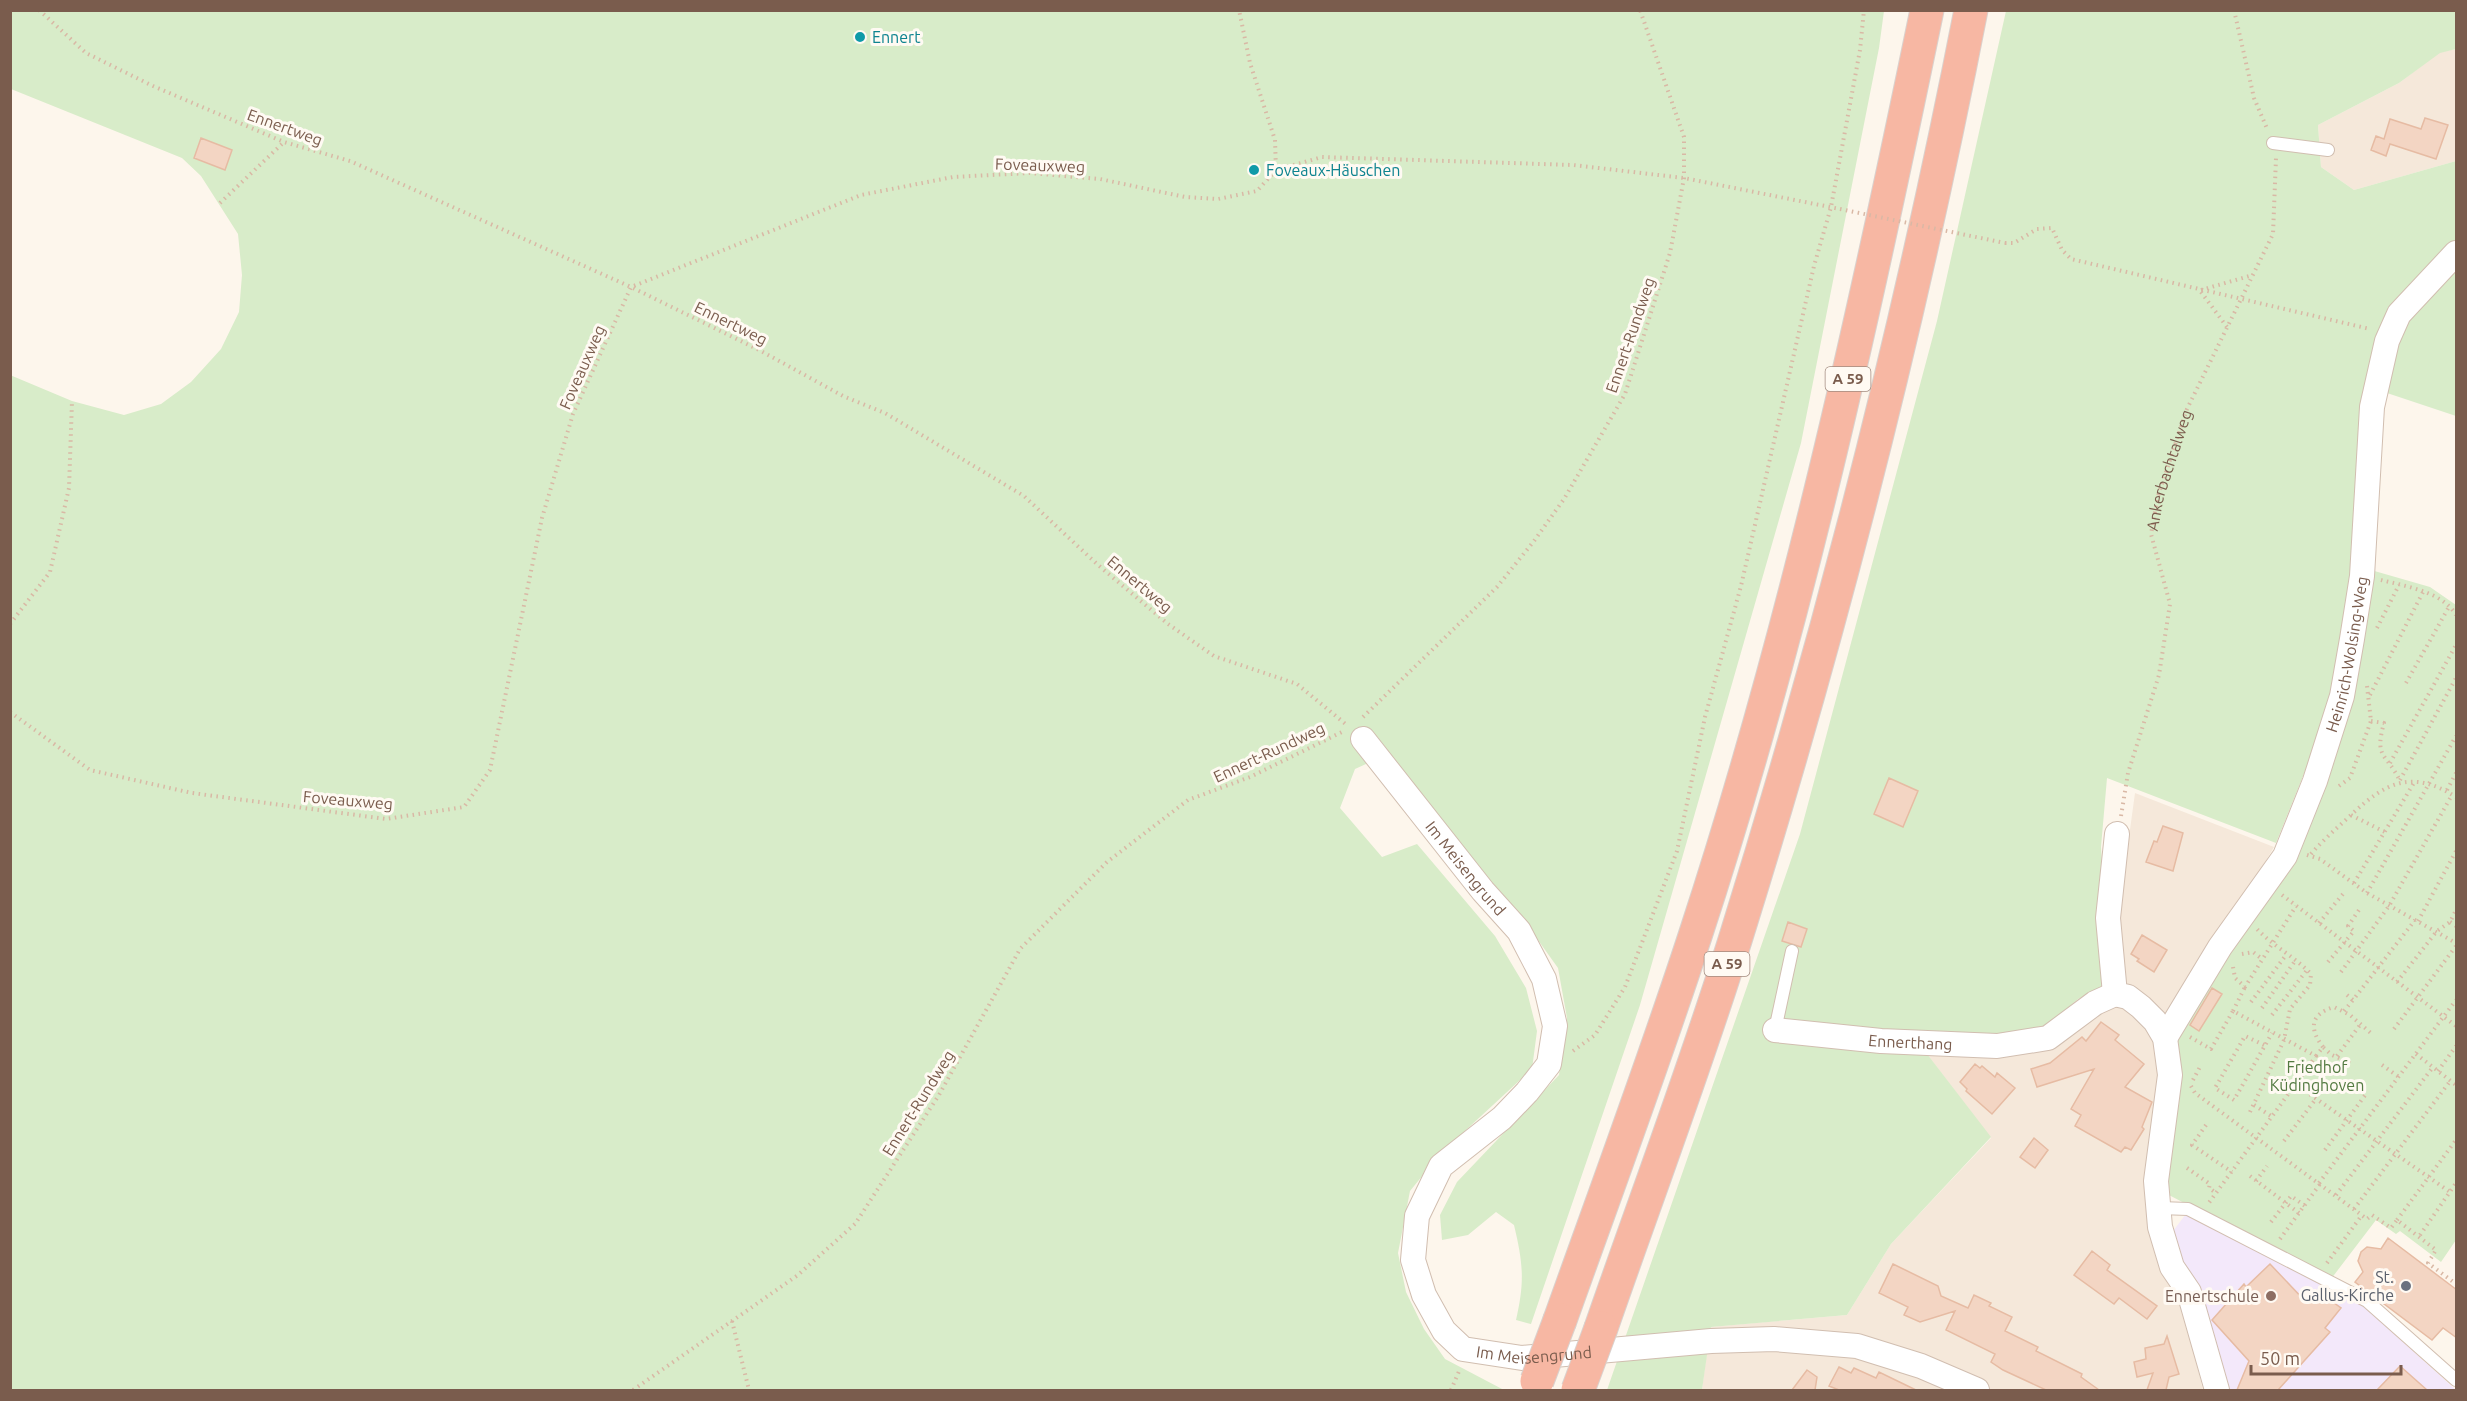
<svg xmlns="http://www.w3.org/2000/svg" width="2467" height="1401" viewBox="0 0 2467 1401" font-family="Ubuntu,sans-serif">
<style>
.residential{fill:#f5e8da}
.education{fill:#f3e8fa}
.green{fill:#d8ecc9}
.building{fill:#f3d5c3;stroke:#e6bba3;stroke-width:1.5}
.lines{fill:none;stroke-linecap:round;stroke-linejoin:round}
.lane-casing{stroke:#d1beb0;stroke-width:14}
.street-casing{stroke:#d1beb0;stroke-width:26}
.highway-casing{stroke:#dad1cd;stroke-width:35}
.path{stroke:#d9b8a5;stroke-width:4;stroke-dasharray:1.5 4.5;stroke-linecap:butt}
.lane{stroke:#fff;stroke-width:12}
.street{stroke:#fff;stroke-width:24}
.highway{stroke:#f7b7a3;stroke-width:33}
.highway-bridge-casing{stroke:#dad1cd;stroke-width:35;stroke-linecap:butt}
.path-bridge{stroke:#d9b8a5;stroke-width:4;stroke-dasharray:1.5 4.5;stroke-linecap:butt}
.highway-bridge{stroke:#f7b7a3;stroke-width:33}
.culture-dot{fill:#0f9aa8;stroke:#fffaf3;stroke-width:2}
.worship-dot{fill:#6b7280;stroke:#fffaf3;stroke-width:2}
.education-dot{fill:#8d6e63;stroke:#fffaf3;stroke-width:2}
.labels{text-anchor:middle;stroke-width:6;stroke-linejoin:round;paint-order:stroke}
.shield{fill:#fffaf3;stroke:#a28b7f;stroke-width:1.5}
.shield-label{font-size:15px;font-weight:bold;fill:#7a5c4d}
.culture-label{font-size:16px;fill:#0d838f;stroke:#fffaf3;text-anchor:start}
.street-label{font-size:16px;fill:#7a5c4d;stroke:#fffaf3}
.park-label{font-size:16px;fill:#537a41;stroke:#fffaf3}
.worship-label{font-size:16px;fill:#5b616d;stroke:#fffaf3;text-anchor:end}
.education-label{font-size:16px;fill:#785e54;stroke:#fffaf3;text-anchor:end}
</style>
<rect width="100%" height="100%" fill="#fdf6ec"/>
<path class="residential" d="M2456,49V161L2354,190L2321,167L2318,125L2399,83L2440,52Z
M2135,793L2274,847L2166,1028L2165,1076L2149,1169L2203,1390H1702L1710,1327L1847,1315L1891,1244L1991,1138L1913,1036L2045,1028L2078,999L2109,984Z"/>
<path class="education" d="M2186,1214L2363,1306L2456,1390H2227L2179,1257L2173,1231Z"/>
<path class="green" d="M11,11H1884L1879,48L1801,443L1640,1005L1531,1324L1516,1320C1525,1281 1523,1263 1514,1225L1496,1212L1468,1235L1442,1240L1440,1215L1457,1182L1559,1075L1567,1018L1558,968L1518,912L1452,836L1388,754L1355,769L1340,808L1382,857L1417,844L1495,936L1526,988L1537,1031L1532,1069L1440,1154L1410,1191L1398,1253L1406,1292L1424,1329L1445,1359L1504,1390H11L10,375L72,401L124,415L161,404L191,382L221,349L239,312L242,275L238,234L201,176L182,158L11,89Z
M2006,11H2456V49L2440,53L2399,83L2318,125L2321,167L2354,190L2456,161V416L2387,393L2352,588L2337,692L2276,843L2107,778L2101,847L2109,984L2078,999L2045,1028L1982,1037H1914L1991,1137L1891,1244L1847,1315L1711,1327L1702,1390H1607L1800,834L1937,321Z
M2371,570L2430,587L2456,605V1240L2441,1262L2400,1231L2396,1234L2376,1220L2331,1279L2165,1193L2174,1045L2209,986L2295,856Z"/>
<path class="building" d="M2425,118L2448,125L2436,159L2390,144L2386,156L2371,150L2376,136L2384,139L2390,119L2421,129Z
M201,138L232,150L225,170L194,158Z
M1889,778L1918,791L1903,827L1874,814Z
M2163,826L2183,833L2173,871L2146,862L2154,841L2157,842Z
M1788,922L1807,929L1801,947L1782,941Z
M2142,935L2167,950L2154,972L2137,961L2139,959L2131,954Z
M2212,988L2222,994L2199,1031L2190,1025Z
M2101,1022L2119,1035L2115,1040L2144,1064L2125,1087L2152,1102L2142,1127L2144,1129L2131,1150L2125,1147L2121,1152L2075,1126L2081,1115L2071,1109L2094,1069L2037,1087L2031,1069L2050,1063L2082,1037L2086,1041Z
M1975,1064L1980,1068L1982,1066L1995,1077L1997,1073L2015,1088L1992,1114L1966,1091L1967,1089L1960,1082Z
M2034,1138L2048,1150L2035,1168L2020,1157Z
M2388,1238L2457,1290V1338L2443,1328L2432,1340L2355,1282L2363,1272L2358,1261L2361,1252L2367,1247L2381,1249Z
M2092,1251L2110,1265L2107,1270L2157,1306L2147,1319L2119,1298L2114,1304L2074,1275Z
M1893,1264L1938,1286L1941,1296L1968,1308L1974,1295L1991,1303L1989,1306L2012,1317L2005,1331L2038,1347L2036,1351L2082,1374L2081,1377L2099,1390H2046L2003,1370L1991,1362L1995,1354L1946,1330L1955,1311L1920,1322L1904,1315L1908,1307L1879,1293Z
M2270,1264L2306,1302L2316,1290L2341,1308L2325,1328L2330,1332L2278,1390H2237L2249,1361L2212,1320L2244,1284L2246,1287Z
M2167,1336L2179,1374L2169,1377L2166,1390H2147L2153,1373L2137,1377L2134,1362L2146,1359L2145,1348L2164,1344Z
M2400,1366L2427,1390H2377Z
M1839,1367L1851,1373L1854,1368L1876,1378L1879,1372L1916,1390H1839L1829,1386Z
M1807,1370L1817,1377L1815,1390H1792Z"/>
<g class="lines">
<defs>
<path id="lane" d="M2273,143L2328,150
M1775,1030L1792,951
M2160,1208L2188,1209L2367,1301L2456,1380"/>
<g id="street">
<path id="s2" d="M1363,739L1483,891L1519,931L1544,979L1555,1026L1549,1064L1527,1092L1502,1118L1441,1166L1417,1216L1413,1260L1424,1295L1444,1331L1463,1349L1522,1358L1711,1341L1774,1339L1857,1346L1921,1366L1977,1390"/>
<path d="M2117,834L2108,918L2115,994L2128,997L2141,1007L2155,1021L2165,1038L2170,1075L2156,1181L2160,1227L2172,1267L2189,1292L2217,1390"/>
<path id="s3" d="M1775,1030L1881,1041L1997,1046L2048,1038L2095,1003L2115,994"/>
<path id="s4" d="M2165,1038L2220,947L2285,856L2315,781L2342,696L2352,639L2362,576L2372,407L2387,341L2399,314L2456,253"/>
</g>
<path id="highway" d="M1560,1320C1606,1191 1654,1062 1696,933C1795,631 1863,321 1927,10
M1601,1328C1646,1198 1695,1069 1736,937C1831,633 1910,323 1971,10"/>
</defs>
<use href="#lane" class="lane-casing"/>
<use href="#street" class="street-casing"/>
<use href="#highway" class="highway-casing"/>
<g class="path">
<path d="M39,10L86,53L153,86L284,142L350,161L631,287L761,351L843,396L885,413L1024,496L1098,565L1168,624L1214,656L1297,684L1348,726"/>
<path d="M2234,10L2254,98L2268,131"/>
<path d="M1276,170L1322,157L1573,165L1684,178L1840,209"/>
<path d="M220,203L284,142"/>
<path d="M2005,243H2014L2037,229L2052,228L2062,250L2071,259L2370,329"/>
<path d="M2201,290L2253,275"/>
<path d="M2201,292L2227,327"/>
<path d="M2381,580C2405,586 2443,592 2456,615"/>
<path d="M10,624L50,572L69,488L72,401"/>
<path d="M2377,628L2399,585"/>
<path d="M2406,683L2450,605"/>
<path d="M2370,695L2423,592"/>
<path d="M10,712L90,770L192,793L386,819L464,807L490,770L542,518L573,414L631,287L861,195L953,177L1029,173L1100,179L1185,197L1218,199L1257,191L1276,170L1275,140L1250,63L1239,10"/>
<path d="M1363,717L1497,587L1534,541L1564,499L1625,394L1670,253L1684,178V137L1640,10"/>
<path d="M2371,721L2384,723C2374,759 2386,752 2400,781"/>
<path d="M2390,763L2456,645"/>
<path d="M2400,780L2456,678"/>
<path d="M2339,786L2350,778L2371,721L2367,686"/>
<path d="M2447,790L2456,773"/>
<path d="M2351,815L2385,832"/>
<path id="s1" d="M2121,816L2128,773L2159,675L2170,604L2151,534L2158,496L2187,409L2273,234L2276,158"/>
<path d="M2311,854C2323,840 2337,828 2351,815C2386,782 2412,769 2456,797"/>
<path d="M2307,855L2320,859L2367,893L2456,943"/>
<path d="M2354,883L2415,781"/>
<path d="M2367,893L2456,736"/>
<path d="M2282,895L2456,1026"/>
<path d="M2418,921L2456,851"/>
<path d="M2450,922L2456,926"/>
<path d="M2319,923L2343,894"/>
<path d="M2242,954L2253,952L2262,959"/>
<path d="M2328,962L2354,931L2348,926L2361,907"/>
<path d="M2233,967L2235,978L2245,987L2296,906"/>
<path d="M2341,972L2389,906L2452,795"/>
<path d="M2397,982L2437,931L2450,922L2456,910"/>
<path d="M2347,995L2353,1000L2415,920"/>
<path d="M2251,1002L2286,955"/>
<path d="M2262,1008L2295,961"/>
<path d="M2233,1011L2245,987"/>
<path d="M2344,1011L2353,1000"/>
<path d="M2272,1015L2307,970"/>
<path d="M2394,1029L2456,946"/>
<path d="M2190,1037L2211,1049L2233,1011L2316,1056L2208,1204"/>
<path d="M2264,1045L2245,1036L2215,1088L2234,1100L2272,1033"/>
<path d="M2323,1047C2309,1029 2310,1014 2334,1007L2350,1015L2372,1034"/>
<path d="M1573,1051L1595,1035L1625,987L1677,851L1705,717L1741,586L1814,266L1831,207L1860,50L1864,10"/>
<path d="M2416,1054L2456,1085"/>
<path d="M2316,1056L2323,1047L2332,1055L2350,1063"/>
<path d="M2337,1056L2360,1025"/>
<path d="M2382,1065L2399,1077"/>
<path d="M2438,1071L2456,1046"/>
<path d="M2193,1080L2201,1065"/>
<path d="M2295,1084L2450,1192"/>
<path d="M2191,1086L2195,1093L2367,1219L2372,1215L2391,1228L2397,1220L2436,1250L2428,1263L2456,1284"/>
<path d="M2254,1105L2271,1116"/>
<path d="M2250,1112L2284,1040L2290,1009L2310,985L2311,974C2295,957 2273,946 2257,929"/>
<path d="M2206,1125L2192,1145L2232,1172"/>
<path d="M2284,1141L2315,1100"/>
<path d="M2325,1150L2366,1094"/>
<path d="M2187,1168L2210,1184L2209,1188L2216,1193"/>
<path d="M2250,1176L2299,1213"/>
<path d="M2256,1181L2267,1166"/>
<path d="M2319,1183L2456,1000"/>
<path d="M2336,1195L2433,1067"/>
<path d="M2354,1209L2451,1080"/>
<path d="M2397,1220L2456,1140"/>
<path d="M2271,1222L2291,1196L2305,1206"/>
<path d="M2420,1235L2456,1183"/>
<path d="M2280,1239L2320,1184"/>
<path d="M2327,1263L2362,1215"/>
<path d="M732,1321L749,1390"/>
<path d="M633,1390L798,1275L855,1224L939,1095L1020,949L1107,862L1188,800L1250,777L1342,732"/>
<path d="M1451,1390L1460,1369"/>
</g>
<use href="#lane" class="lane"/>
<use href="#street" class="street"/>
<use href="#highway" class="highway"/>
<defs>
<path id="highway-bridge" d="M1537,1381L1560,1320
M1578,1390L1601,1328"/>
</defs>
<use href="#highway-bridge" class="highway-bridge-casing"/>
<path class="path-bridge" d="M1840,209L2005,243"/>
<use href="#highway-bridge" class="highway-bridge"/>
</g>
<g class="culture-dot">
<circle cx="860" cy="37" r="6"/>
<circle cx="1254" cy="170" r="6"/>
</g>
<circle class="worship-dot" cx="2406" cy="1286" r="6"/>
<circle class="education-dot" cx="2271" cy="1296" r="6"/>
<g class="labels">
<g class="shield">
<rect x="1825.5" y="367" width="45" height="24" rx="4.5"/>
<rect x="1704.5" y="952" width="45" height="24" rx="4.5"/>
</g>
<g class="shield-label">
<text x="1848" y="384">A 59</text>
<text x="1727" y="969">A 59</text>
</g>
<g class="culture-label">
<text x="872" y="43">Ennert</text>
<text x="1266" y="176">Foveaux-Häuschen</text>
</g>
<g class="street-label">
<text transform="translate(285 127) rotate(20)" y="6">Ennertweg</text>
<text transform="translate(1040 165) rotate(2)" y="6">Foveauxweg</text>
<text transform="translate(731 323) rotate(26)" y="6">Ennertweg</text>
<text transform="translate(1630 335) rotate(-71)" y="6">Ennert-Rundweg</text>
<text transform="translate(582 367) rotate(-66)" y="6">Foveauxweg</text>
<text dy="6" stroke="none"><textPath href="#s1" startOffset="357">Ankerbachtalweg</textPath></text>
<text transform="translate(1140 584) rotate(40)" y="6">Ennertweg</text>
<text dy="6" stroke="none"><textPath href="#s4" startOffset="430">Heinrich-Wolsing-Weg</textPath></text>
<text transform="translate(1269 752) rotate(-25)" y="6">Ennert-Rundweg</text>
<text transform="translate(348 800) rotate(5)" y="6">Foveauxweg</text>
<text dy="6" stroke="none"><textPath href="#s2" startOffset="165">Im Meisengrund</textPath></text>
<text dy="6" stroke="none"><textPath href="#s3" startOffset="136">Ennerthang</textPath></text>
<text transform="translate(918 1103) rotate(-58)" y="6">Ennert-Rundweg</text>
<text dy="6" stroke="none"><textPath href="#s2" startOffset="813">Im Meisengrund</textPath></text>
</g>
<g class="park-label">
<text x="2317" y="1073">Friedhof<tspan x="2317" dy="18">Küdinghoven</tspan></text>
</g>
<g class="worship-label">
<text x="2394" y="1283">St.<tspan x="2394" dy="18">Gallus-Kirche</tspan></text>
</g>
<g class="education-label">
<text x="2259" y="1302">Ennertschule</text>
</g>
</g>
<rect width="2467" height="1401" fill="none" stroke="#7a5c4d" stroke-width="24"/>
<path d="M2251 1365v9h150v-9" fill="none" stroke="#7a5c4d" stroke-width="3"/>
<text x="2260" y="1365" font-size="18" fill="#7a5c4d" stroke="#fffaf3" stroke-width="4.5" paint-order="stroke">50 m</text>
</svg>
